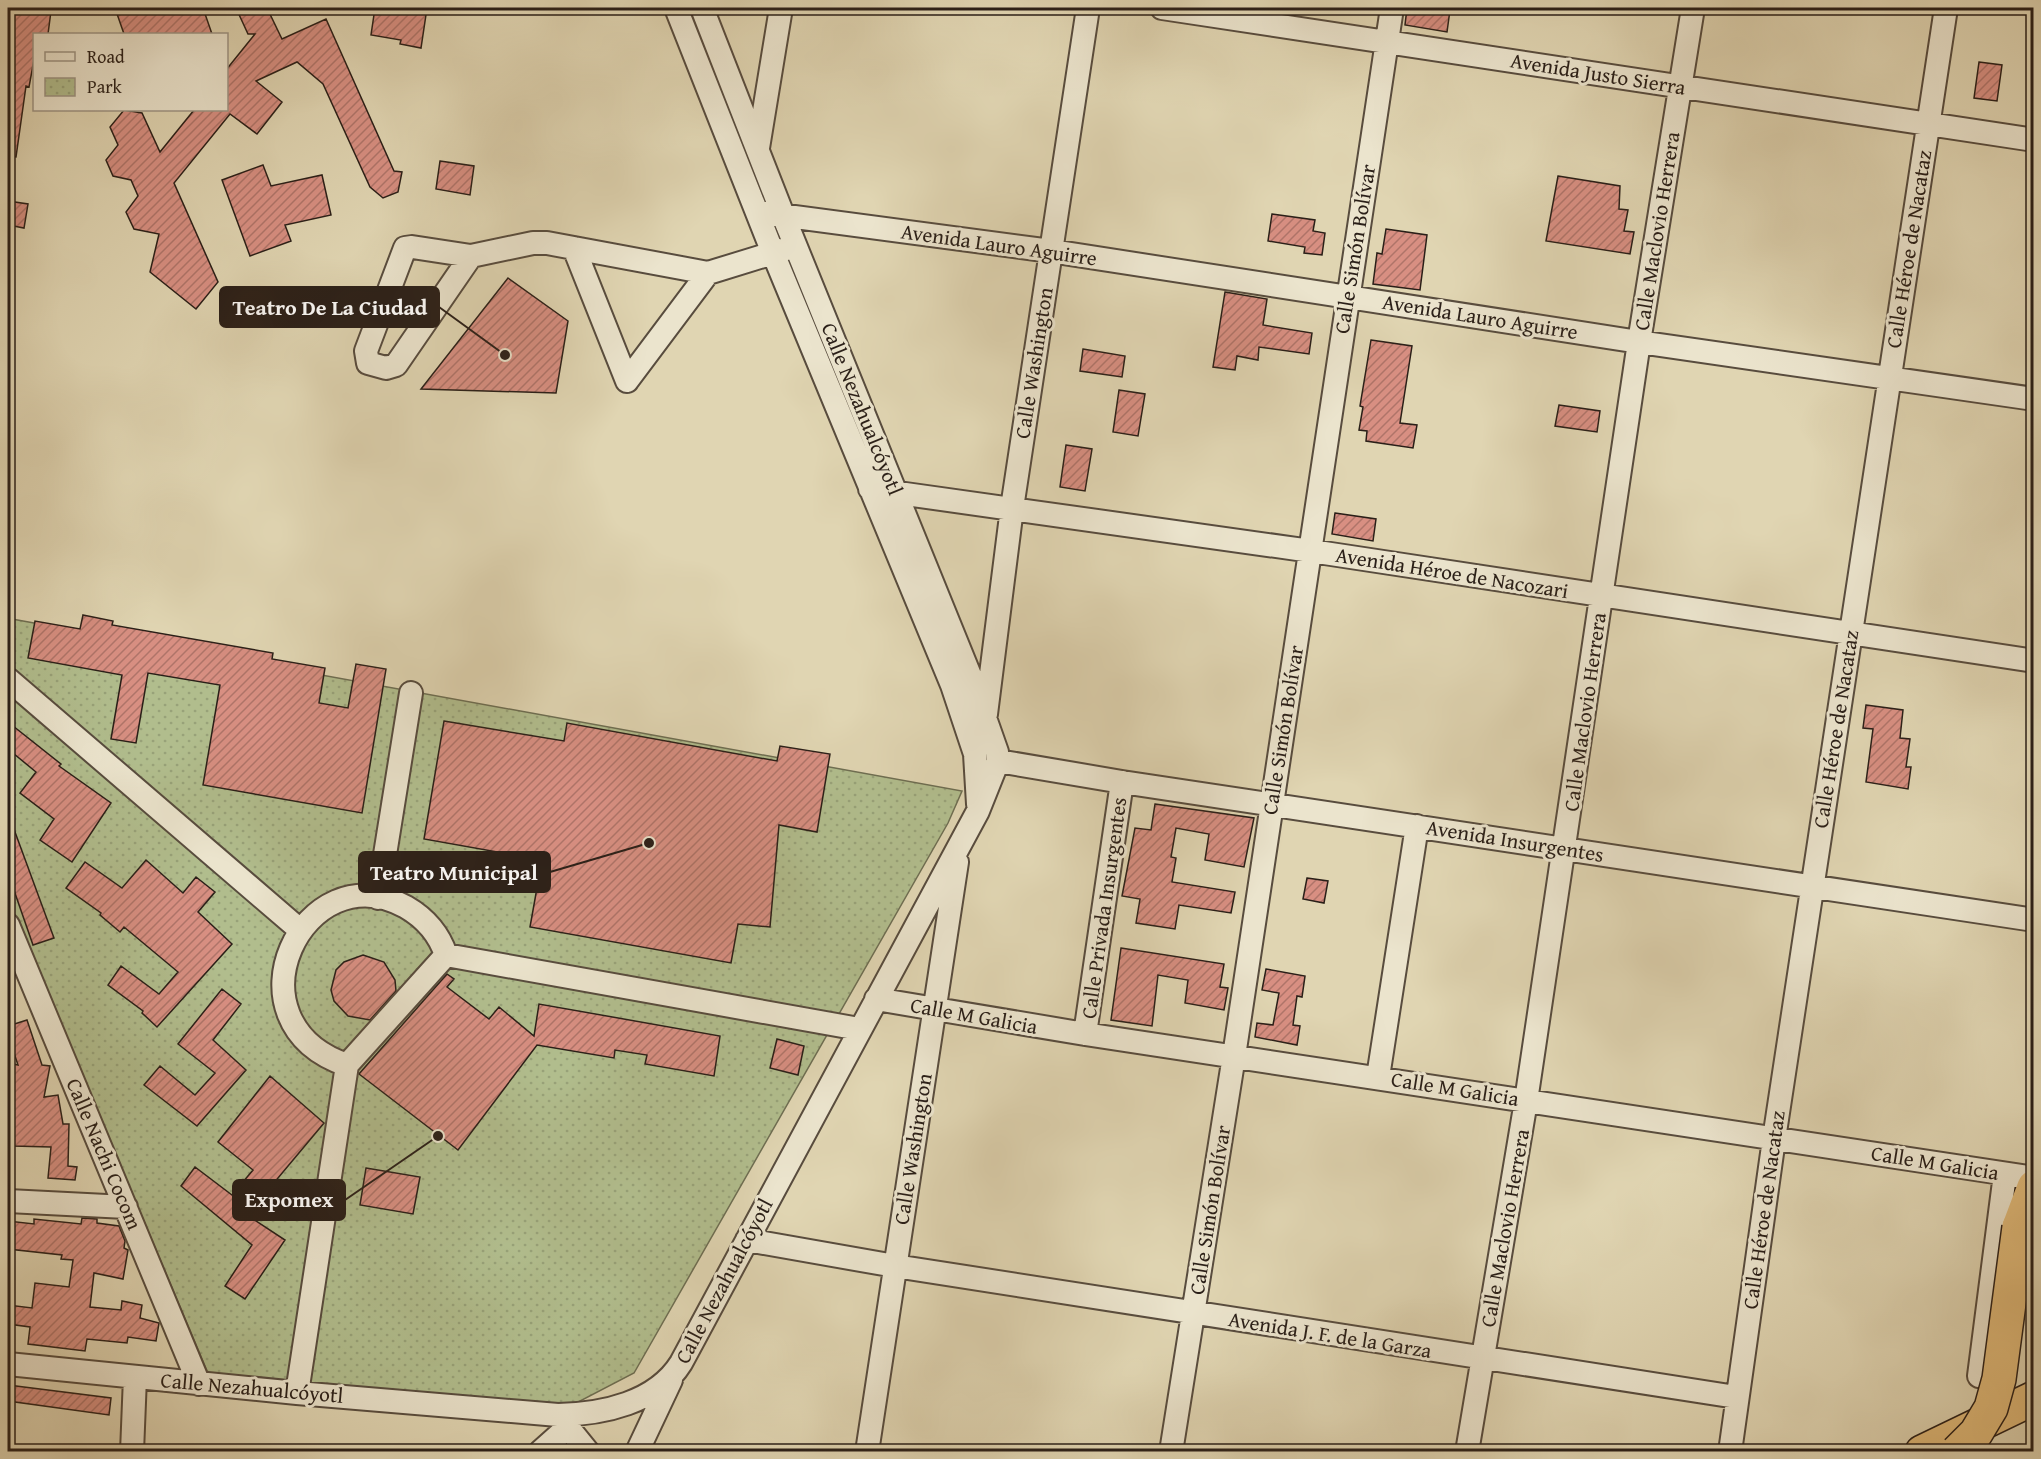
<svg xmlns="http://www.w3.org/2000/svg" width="2041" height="1459" viewBox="0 0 2041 1459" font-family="'Gentium Book Plus',serif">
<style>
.park{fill:url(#park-dots);stroke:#6e6e52;stroke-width:1.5}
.building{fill:url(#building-hatch);stroke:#2a1f18;stroke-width:1.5}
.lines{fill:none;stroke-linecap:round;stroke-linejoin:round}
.minor-casing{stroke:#584c3e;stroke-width:26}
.highway-casing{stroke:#2a1f18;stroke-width:36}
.minor{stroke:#ebe4cd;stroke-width:22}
.highway{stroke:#e0ba79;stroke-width:33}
.highway-bridge-casing{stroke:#2a1f18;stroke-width:36;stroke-linecap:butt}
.highway-bridge{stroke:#e0ba79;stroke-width:33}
.labels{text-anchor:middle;stroke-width:6;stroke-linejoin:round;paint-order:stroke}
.street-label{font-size:21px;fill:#2a1f18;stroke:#ebe4cd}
.leader{fill:none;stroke:#2a1f18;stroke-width:2}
.callout-dot{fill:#2a1f18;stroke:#ebe4cd;stroke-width:2}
.callout{fill:#2a1f18;stroke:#2a1f18;stroke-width:2}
.callout-label{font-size:22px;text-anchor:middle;font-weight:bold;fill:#fff}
</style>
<defs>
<pattern id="park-dots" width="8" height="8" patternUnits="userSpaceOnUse" patternTransform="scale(1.5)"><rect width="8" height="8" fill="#b1bd8d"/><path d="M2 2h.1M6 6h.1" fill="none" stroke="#98a279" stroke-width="1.8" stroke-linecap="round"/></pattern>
<pattern id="building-hatch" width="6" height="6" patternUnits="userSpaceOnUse" patternTransform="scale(1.5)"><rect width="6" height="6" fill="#d88f82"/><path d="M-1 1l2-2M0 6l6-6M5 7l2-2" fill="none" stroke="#af7469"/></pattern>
</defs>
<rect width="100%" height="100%" fill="#e0d5b2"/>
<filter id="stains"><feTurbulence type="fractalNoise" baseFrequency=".00333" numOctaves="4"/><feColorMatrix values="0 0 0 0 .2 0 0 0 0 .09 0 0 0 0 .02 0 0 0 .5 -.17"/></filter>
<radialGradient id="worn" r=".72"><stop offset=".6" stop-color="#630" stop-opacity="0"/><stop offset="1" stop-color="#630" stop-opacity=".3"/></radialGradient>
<path class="park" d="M12,619L962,791L948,823L634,1373L559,1412L213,1385L8,899V623Z"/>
<path class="building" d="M8,8L51,11L48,34H34V60L29,87L26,86L16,157L8,156Z
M115,8H203L212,34H124Z
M236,8H267L282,39L326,19L394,171L402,172L398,192L383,198L370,187L323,84L297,62L256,81L282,102L257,134L230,114L174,183L218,282L196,309L150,272L159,234L134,229L126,212L138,196L131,180L113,176L106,160L118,145L110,127L124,110L142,113L160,152L194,110H226V70L255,34H248Z
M375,8H427L421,48L400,44L401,40L371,35Z
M1407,8L1450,10L1447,32L1405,25Z
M1979,62L2002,65L1997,101L1974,98Z
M440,161L474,166L470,195L436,189Z
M263,165L271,186L322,175L331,215L285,225L291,241L250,256L222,180Z
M1558,176L1620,186L1619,209L1628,210L1624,231L1634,232L1630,254L1546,241Z
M8,201L28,204L24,228L8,225Z
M1272,214L1315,220L1313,231L1325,233L1322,255L1304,253L1305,247L1268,241Z
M1386,229L1427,235L1420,290L1373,284L1377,253L1382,254Z
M508,278L568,321L556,393L421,389Z
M1225,292L1267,299L1263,325L1312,333L1309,354L1259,347L1258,360L1237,356L1235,370L1213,367Z
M1371,340L1412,346L1400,423L1417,425L1413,448L1366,441L1367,431L1359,430L1363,407L1360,406Z
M1083,349L1125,356L1122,377L1080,371Z
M1119,390L1145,394L1138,436L1113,432Z
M1559,405L1600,411L1597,432L1555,426Z
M1066,445L1092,449L1085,491L1060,487Z
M1335,513L1376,519L1373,541L1332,534Z
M83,615L113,621L112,625L273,653L272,659L325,668L319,703L348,708L356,664L386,669L362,813L203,785L220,685L148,673L136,743L111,739L122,675L28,658L35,621L80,629Z
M1866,705L1903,710L1900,738L1910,739L1906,767H1911L1908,789L1866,782L1873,729L1863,728Z
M444,721L564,741L567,723L777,761L780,746L830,754L817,832L779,825L770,927L738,924L731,963L530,927L542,860L424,839Z
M8,722L61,764L59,766L111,803L72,862L40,840L54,819L20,793L36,772L8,749Z
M1155,804L1254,818L1244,867L1205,860L1209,834L1176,828L1171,857L1176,858L1172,882L1235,892L1231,913L1179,905L1175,929L1136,923L1140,899L1122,896L1135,828L1151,830Z
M8,813L54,938L33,945L8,873Z
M146,860L183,893L196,877L215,892L198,912L232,944L157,1027L142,1013L143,1011L108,985L121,966L159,994L178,972L124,927L120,932L100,915L101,913L66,888L85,862L122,888Z
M1307,878L1328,881L1324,903L1303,899Z
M1121,948L1224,964L1220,987L1228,988L1224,1010L1185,1003L1188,980L1158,975L1152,1026L1111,1020Z
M363,955L384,962L395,980L396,991L370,1020L348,1016L334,1001L331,990L336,970L344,962Z
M1266,969L1305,976L1302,997L1297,996L1293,1025L1300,1026L1297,1045L1255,1037L1257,1023L1273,1025L1279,993L1262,990Z
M447,974L454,979L447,987L489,1019L499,1007L534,1036L539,1004L720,1036L714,1076L645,1064L647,1055L615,1050L614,1058L537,1045L458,1150L359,1074Z
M222,989L241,1004L213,1040L246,1070L197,1126L144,1085L160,1066L195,1095L215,1073L178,1044Z
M27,1020L42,1065L50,1066L44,1097L58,1095L63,1124H69L68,1166L77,1167L75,1180L48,1178L51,1147L13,1146L14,1104L8,1102V1063L18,1065L8,1035V1026Z
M777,1039L804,1046L798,1075L770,1068Z
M270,1076L324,1123L247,1215L285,1240L245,1299L225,1286L252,1245L181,1186L195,1167L232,1195L253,1170L218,1142Z
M366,1168L420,1177L413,1214L360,1205Z
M82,1218L97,1219V1223L119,1226L125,1241L124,1248L128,1250L123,1279L94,1273L90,1307L121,1310L122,1301L142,1305L140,1318L159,1323L156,1341L128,1337L127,1343L87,1339L85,1351L28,1344L30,1327L8,1324V1305L32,1308L35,1283L69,1287L73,1260L61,1259L62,1255L8,1249V1221L34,1224V1219L81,1224Z
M8,1385L111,1398L109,1415L8,1401Z"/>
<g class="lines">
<defs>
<path id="minor" d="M676,8L773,253L952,685L975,754L978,804
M1162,8L2034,140
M758,148L781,8
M757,212L1051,251L1639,342L2034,399
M574,248L627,381
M471,256L396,365L386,368L368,363L366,351L405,248L412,247L471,256L533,243H547L708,273L786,249
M627,381L708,273
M870,489L1311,551L2034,661
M8,679L300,930
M986,714L1012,508L1088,8
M998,761L1122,782L2034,920
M378,898L411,693
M8,925L199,1384
M446,955L859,1029
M876,999L1085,1034L2034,1178
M1085,1034L1122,782
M1378,1077L1417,826
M8,1201L126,1207
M747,1240L895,1266L1736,1397
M8,1364L297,1393L558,1415C603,1414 656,1403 681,1363L978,811L998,761L997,752L971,678L783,215L702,8
M1979,1376L2005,1174
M297,1393L347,1065L446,955C439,934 425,918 406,907C304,850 221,1022 347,1065
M558,1415L588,1452
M132,1452L135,1377
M540,1452L568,1427
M637,1452L671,1380
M867,1452L957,862
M1171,1452L1234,1056L1392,8
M1467,1452L1526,1101L1639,342L1693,8
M1730,1452L1774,1139L1946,8"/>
<path id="highway" d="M2019,1227L2034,1187
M1922,1452L2034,1398"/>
</defs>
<use href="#minor" class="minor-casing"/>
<use href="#highway" class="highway-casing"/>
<use href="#minor" class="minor"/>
<use href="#highway" class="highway"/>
<defs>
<path id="highway-bridge" d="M1957,1452L1976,1433L1991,1408L1999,1379L2019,1227"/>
</defs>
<use href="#highway-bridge" class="highway-bridge-casing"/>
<use href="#highway-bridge" class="highway-bridge"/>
</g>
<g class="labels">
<g class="street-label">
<text transform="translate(1598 74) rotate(9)" y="7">Avenida Justo Sierra</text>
<text transform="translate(1657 231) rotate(-81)" y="7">Calle Maclovio Herrera</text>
<text transform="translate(999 245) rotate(8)" y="7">Avenida Lauro Aguirre</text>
<text transform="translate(1355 249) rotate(-81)" y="7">Calle Simón Bolívar</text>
<text transform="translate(1909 249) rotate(-81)" y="7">Calle Héroe de Nacataz</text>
<text transform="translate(1480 317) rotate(9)" y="7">Avenida Lauro Aguirre</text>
<text transform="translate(1034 363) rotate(-81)" y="7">Calle Washington</text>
<text transform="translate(862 409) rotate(68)" y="7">Calle Nezahualcóyotl</text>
<text transform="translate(1452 573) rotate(9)" y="7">Avenida Héroe de Nacozari</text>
<text transform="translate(1585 712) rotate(-82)" y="7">Calle Maclovio Herrera</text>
<text transform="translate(1836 729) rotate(-81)" y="7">Calle Héroe de Nacataz</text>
<text transform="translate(1283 730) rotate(-81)" y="7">Calle Simón Bolívar</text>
<text transform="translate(1515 841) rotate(9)" y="7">Avenida Insurgentes</text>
<text transform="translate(1104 908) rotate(-82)" y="7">Calle Privada Insurgentes</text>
<text transform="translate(974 1016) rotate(10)" y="7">Calle M Galicia</text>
<text transform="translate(1455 1089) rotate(9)" y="7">Calle M Galicia</text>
<text transform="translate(913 1149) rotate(-81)" y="7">Calle Washington</text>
<text transform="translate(104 1154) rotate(67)" y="7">Calle Nachi Cocom</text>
<text transform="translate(1935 1163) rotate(9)" y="7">Calle M Galicia</text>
<text transform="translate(1210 1210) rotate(-81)" y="7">Calle Simón Bolívar</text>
<text transform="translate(1764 1210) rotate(-82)" y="7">Calle Héroe de Nacataz</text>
<text transform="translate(1505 1228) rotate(-80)" y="7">Calle Maclovio Herrera</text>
<text transform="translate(724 1281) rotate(-62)" y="7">Calle Nezahualcóyotl</text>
<text transform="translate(1330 1335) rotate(9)" y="7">Avenida J. F. de la Garza</text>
<text transform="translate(252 1388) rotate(5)" y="7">Calle Nezahualcóyotl</text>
</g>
</g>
<path class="leader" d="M505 355L439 307M649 843L550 872M438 1136L345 1200"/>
<g class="callout-dot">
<circle cx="505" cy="355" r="6"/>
<circle cx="649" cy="843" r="6"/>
<circle cx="438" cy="1136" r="6"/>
</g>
<g class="callout">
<rect x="220" y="287" width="219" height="40" rx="6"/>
<rect x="359" y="852" width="191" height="40" rx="6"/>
<rect x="233" y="1180" width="112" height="40" rx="6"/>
</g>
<g class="callout-label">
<text x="330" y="315">Teatro De La Ciudad</text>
<text x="454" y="880">Teatro Municipal</text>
<text x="289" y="1207">Expomex</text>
</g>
<rect width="2041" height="1459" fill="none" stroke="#e0d5b2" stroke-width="30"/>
<rect x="9" y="9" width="2023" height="1441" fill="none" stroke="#2a1f18" stroke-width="3"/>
<rect x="15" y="15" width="2011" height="1429" fill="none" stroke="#2a1f18" stroke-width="1.5"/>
<rect x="33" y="33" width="195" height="78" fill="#ebe4cd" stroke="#9e9585" stroke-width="1.5"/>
<rect x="45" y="52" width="30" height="9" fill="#ebe4cd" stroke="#9e9585" stroke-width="1.5"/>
<text x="87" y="63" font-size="18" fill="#2a1f18">Road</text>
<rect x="45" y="78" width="30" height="18" fill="url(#park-dots)" stroke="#9e9585" stroke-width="1.5"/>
<text x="87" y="93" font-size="18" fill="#2a1f18">Park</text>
<rect width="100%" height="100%" filter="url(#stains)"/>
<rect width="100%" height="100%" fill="url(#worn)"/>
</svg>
